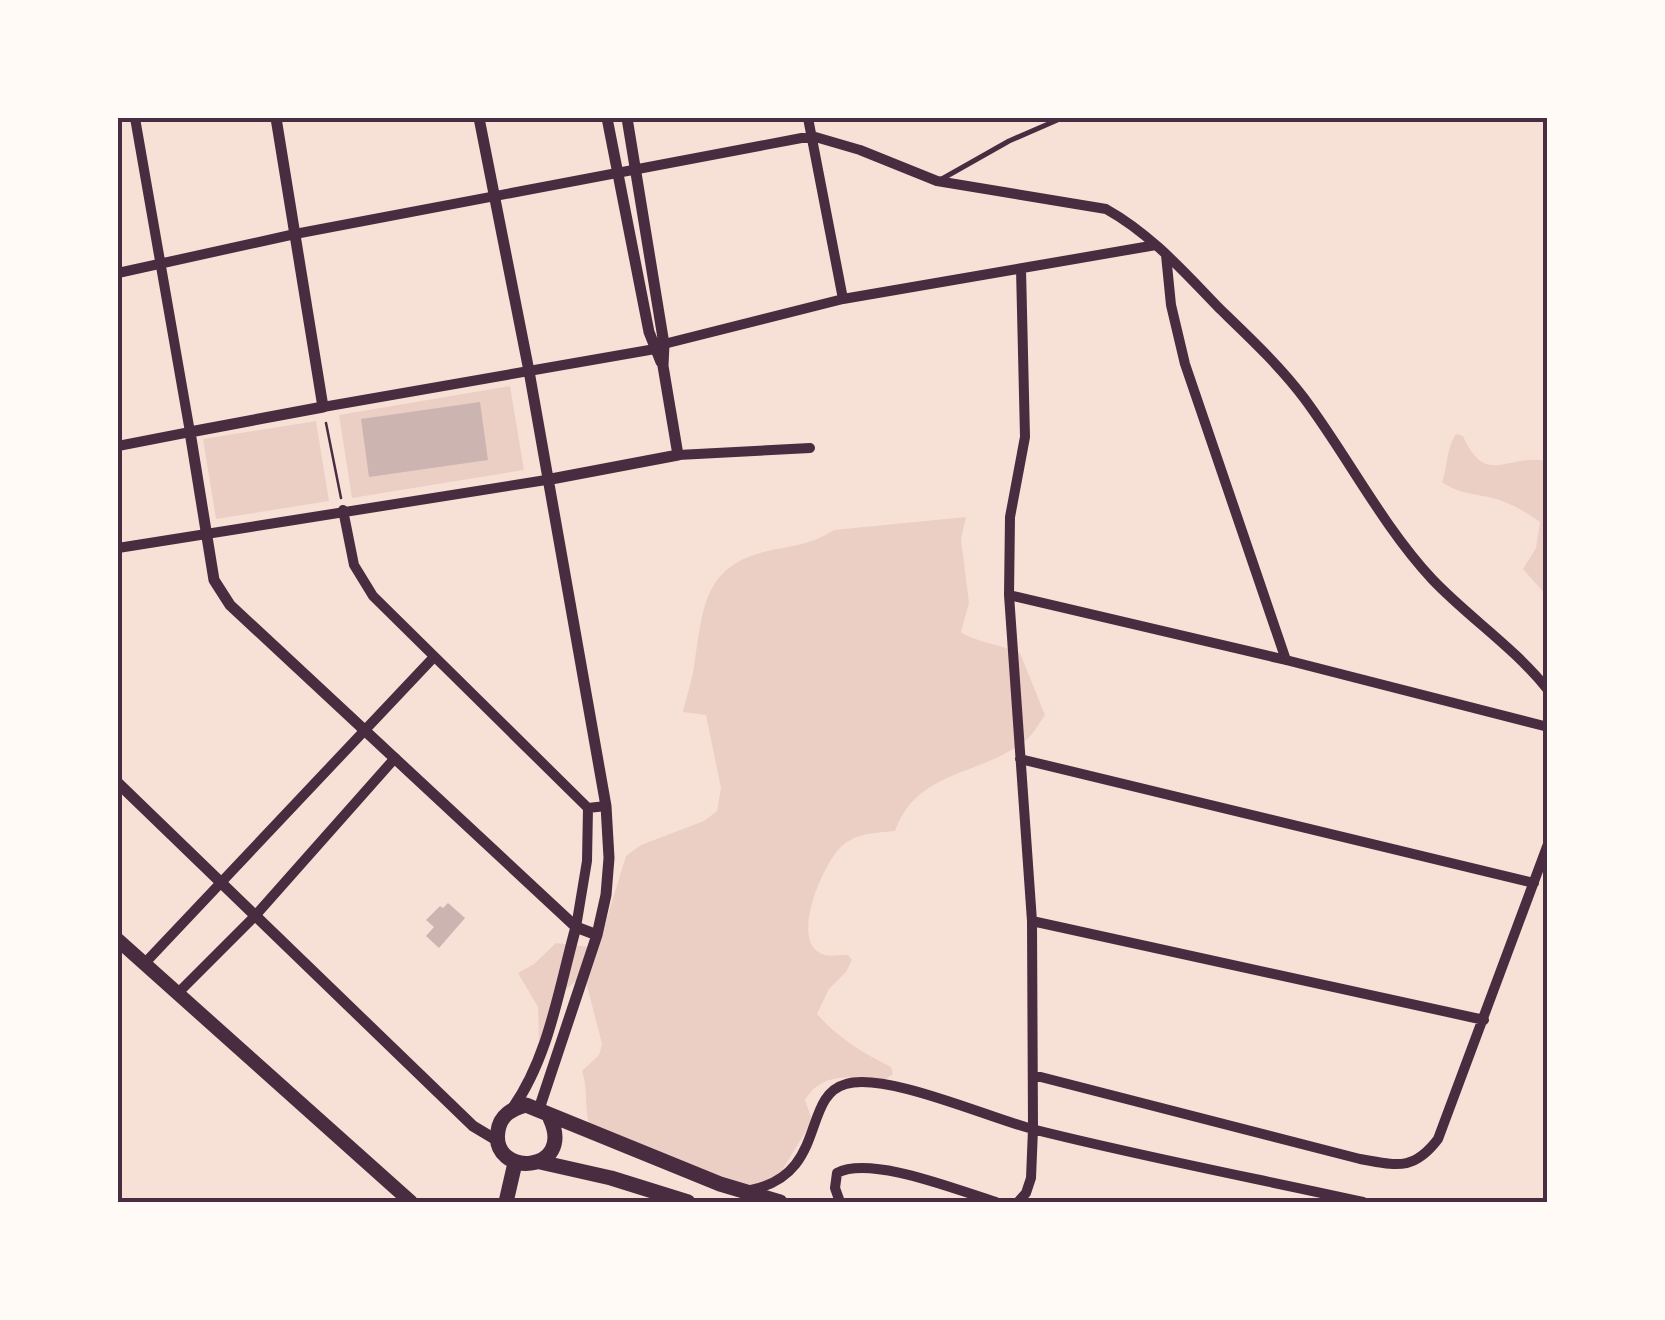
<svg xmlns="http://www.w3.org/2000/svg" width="1665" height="1320" viewBox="0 0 1665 1320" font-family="'Sofia Sans Condensed',sans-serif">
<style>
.green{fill:#ebcfc5}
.building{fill:#ccb4b1}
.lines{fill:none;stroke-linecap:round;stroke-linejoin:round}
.path{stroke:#4a2c40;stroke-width:2.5}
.service{stroke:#4a2c40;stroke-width:5}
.minor{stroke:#4a2c40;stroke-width:10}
.tertiary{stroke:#4a2c40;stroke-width:11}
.secondary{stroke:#4a2c40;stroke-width:14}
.primary{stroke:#4a2c40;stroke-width:15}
.neatline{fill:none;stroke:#4a2c40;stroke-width:4}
</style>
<rect width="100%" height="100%" fill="#f7e1d7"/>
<path class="green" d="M510,386L524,470L352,498L339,415Z
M316,421L329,501L216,519L203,439Z
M1456,434L1463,436C1487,488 1505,453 1547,461V596L1523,569L1536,548L1540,522C1524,511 1508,501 1488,497C1469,493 1458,493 1442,482C1448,465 1446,449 1456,434Z
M966,517L961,539L969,603L961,632C970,640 1005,646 1020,653L1045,715C1039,723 1034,734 1026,740C982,776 917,769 895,831C876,833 857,833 843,845C824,861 793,933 817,951C825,958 838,955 848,955L852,960L846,972L829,989L817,1014C838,1038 863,1053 891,1067L893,1074L886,1079C853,1079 824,1069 805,1100L811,1117L809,1126L778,1177C769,1180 758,1186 749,1185C724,1184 609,1155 596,1138C581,1119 590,1093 582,1071L599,1055L602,1044L586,982L578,979L563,992L539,1046L538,1007L518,973L534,964L556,943L590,947L599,944L626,856L641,845L704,821L717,811L721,788L706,715L683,712C686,697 692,682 694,666C703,616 700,570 760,553C786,546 810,546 834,530Z"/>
<path class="building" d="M480,402L488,460L369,477L361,419Z
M448,903L465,918L439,948L426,936L434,927L426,920L440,906L443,908Z"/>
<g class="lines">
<path class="path" d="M326,423L341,498"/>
<path class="service" d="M940,180L1009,141L1062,118"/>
<path class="minor" d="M808,118L843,299
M1166,255L1171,305L1185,364L1286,660
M118,273L295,234L812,136L860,150L937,181L1106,209C1151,234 1185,273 1220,309C1249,337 1280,366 1304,398C1348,457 1382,525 1432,579C1469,618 1514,647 1548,690
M323,407L655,349L664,344L843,299L1156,245
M118,446L190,432L135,118
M678,455L810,448
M343,510L354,565L373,596L588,808L606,806
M118,548L546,480
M1009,595L1286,660L1548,727
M1020,759L1534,883
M1032,921L1484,1020
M576,927L587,861L588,808
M144,964L433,658
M178,993L255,916L395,758
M1033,1075L1360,1159C1396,1165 1413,1172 1438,1139L1548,844
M751,1190C828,1174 801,1096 846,1084C887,1072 991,1119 1036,1130C1144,1157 1254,1178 1363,1202
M840,1202L835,1188L837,1173C871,1155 959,1191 996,1202
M1018,1202L1026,1193L1031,1178L1033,1129L1032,921L1009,595L1010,517L1025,437L1021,269"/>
<path class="tertiary" d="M276,118L323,407L190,432L214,580L230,605L576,927L597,935
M479,118L529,371L606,806L609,858L606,895L597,935L539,1109
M607,118L649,332L661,362
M546,480L678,455L663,366L664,344L627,118
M118,783L473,1126L498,1141
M512,1109C549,1057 559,988 576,927"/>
<path class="secondary" d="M118,940L411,1202"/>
<path class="primary" d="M550,1118C576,1174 490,1178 498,1131C500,1115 512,1109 526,1105L720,1184L780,1202
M540,1162L611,1178L688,1202
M506,1202L515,1163"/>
</g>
<rect width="1665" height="1320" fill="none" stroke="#fffaf5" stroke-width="240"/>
<rect x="120" y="120" width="1425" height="1080" class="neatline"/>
</svg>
